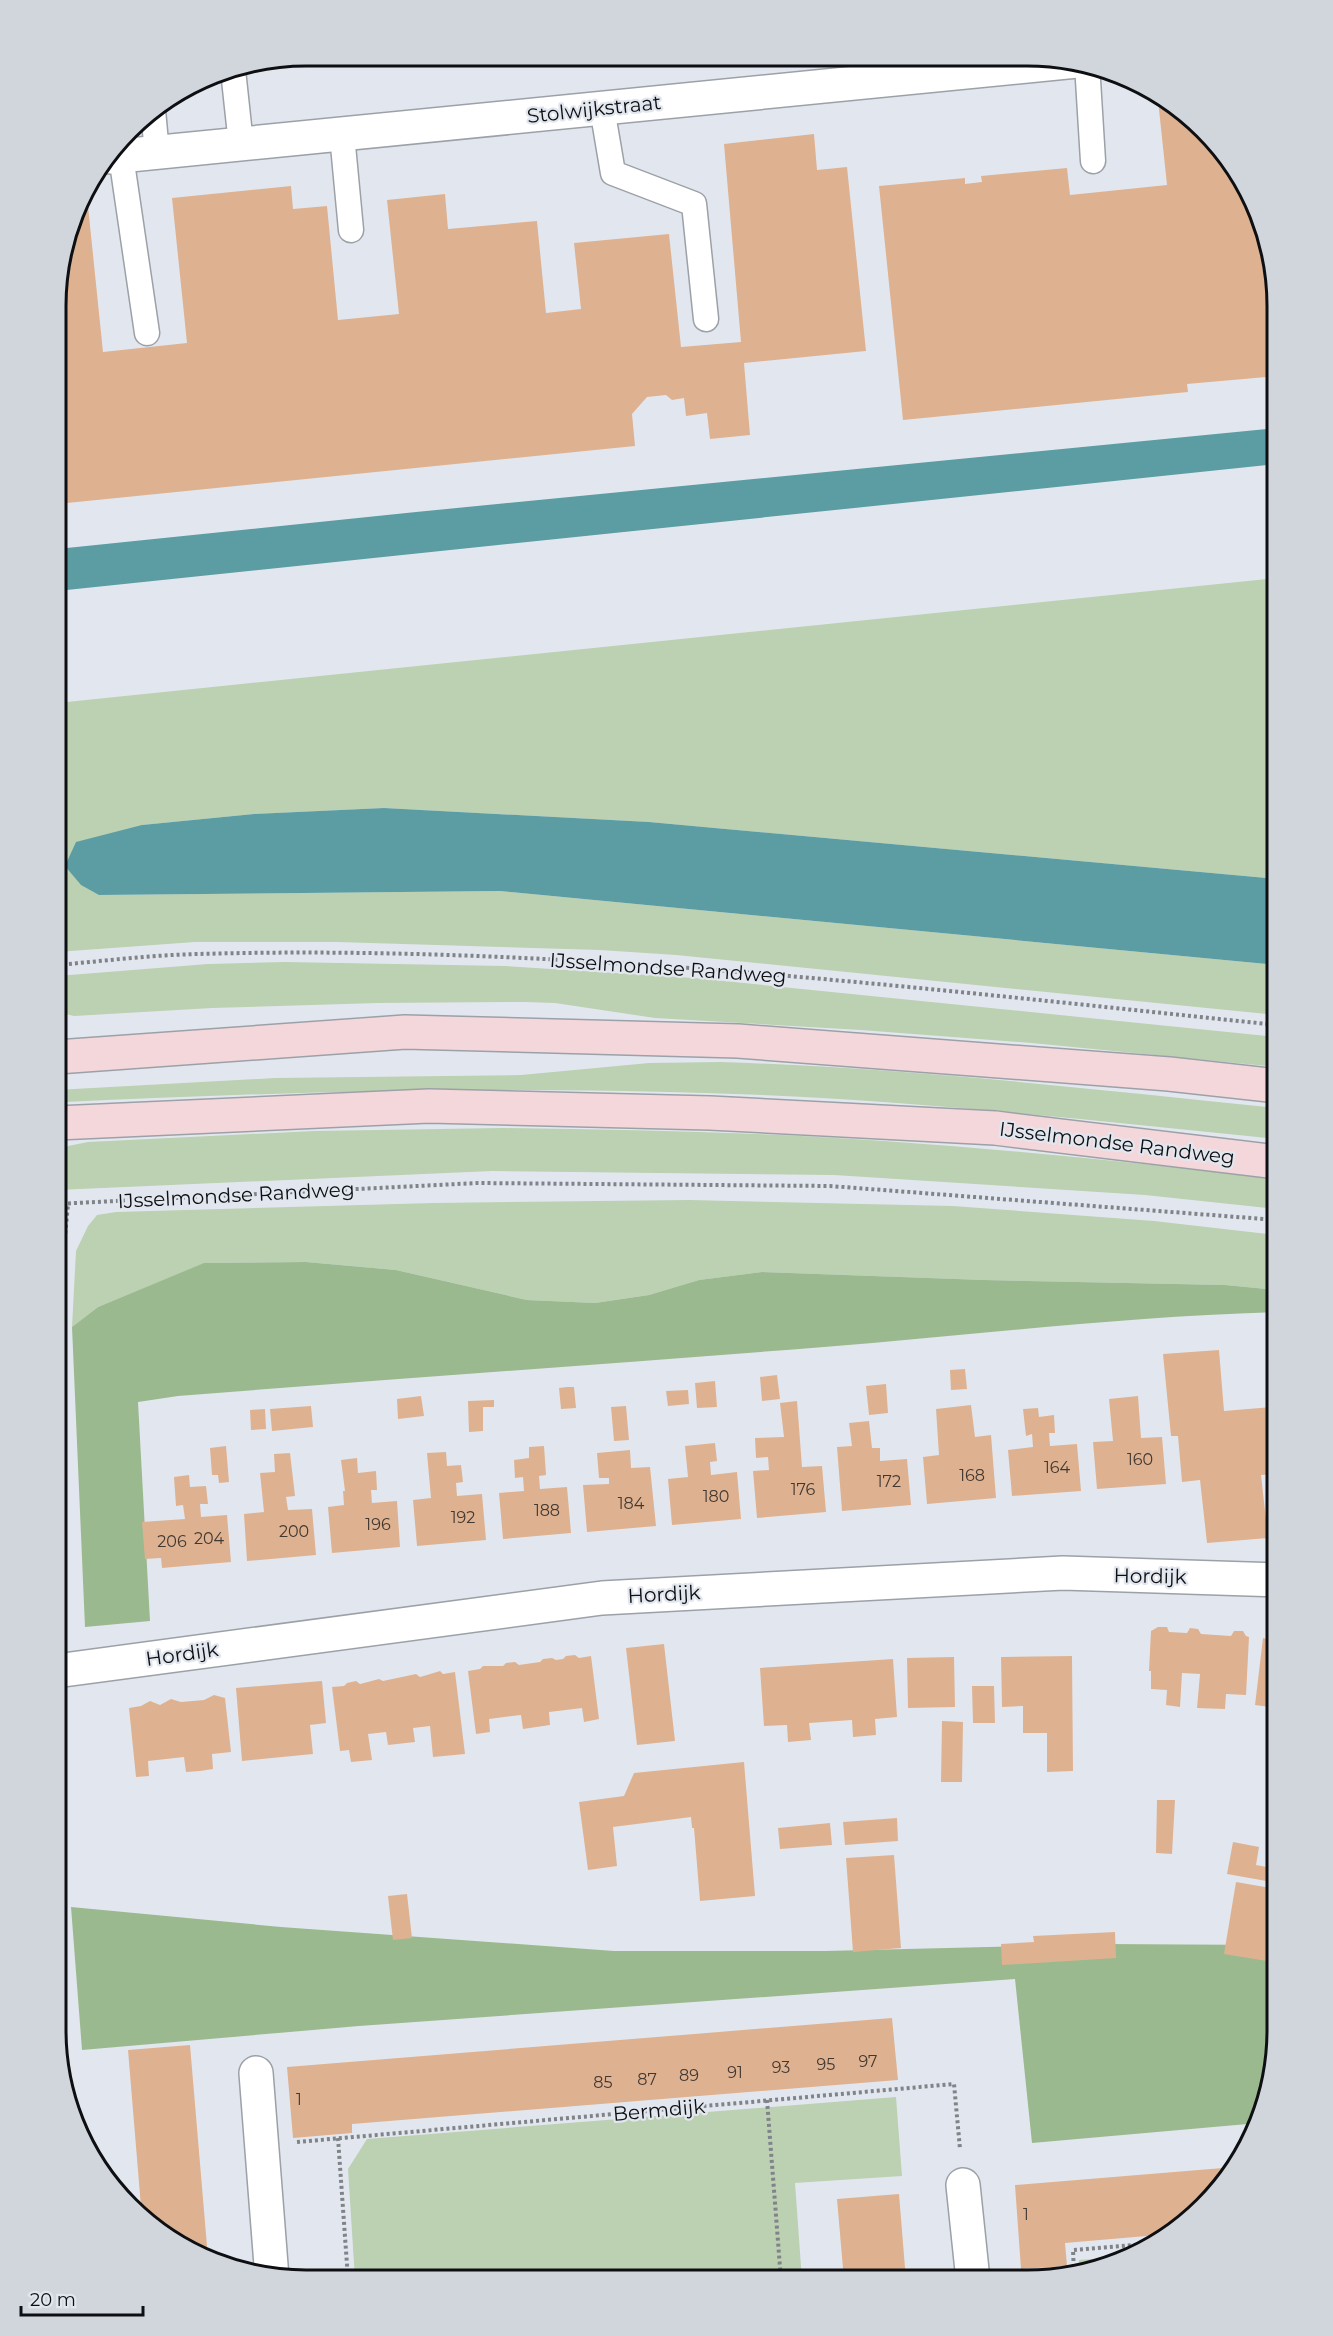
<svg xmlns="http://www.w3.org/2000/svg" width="1333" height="2336" viewBox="0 0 1333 2336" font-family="Montserrat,sans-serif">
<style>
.green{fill:#bbd1b1}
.forest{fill:#9bb98f}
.water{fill:#5b9da3}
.building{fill:#deb290}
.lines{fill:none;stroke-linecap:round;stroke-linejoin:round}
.lane-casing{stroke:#9ca1a8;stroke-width:27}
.street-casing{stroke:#9ca1a8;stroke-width:36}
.secondary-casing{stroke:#9ca1a8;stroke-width:36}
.path{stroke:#808489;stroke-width:4;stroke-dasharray:3 3;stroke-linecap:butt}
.lane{stroke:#fff;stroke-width:24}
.street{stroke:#fff;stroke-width:33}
.secondary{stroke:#f4d7da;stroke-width:33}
.labels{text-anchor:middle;stroke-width:4.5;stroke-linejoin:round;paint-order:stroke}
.number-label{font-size:16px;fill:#423832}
.street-label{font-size:20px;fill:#0e0f12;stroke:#e2e7ef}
.rim{fill:none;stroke:#0e0f12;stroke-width:3}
</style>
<rect width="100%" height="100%" fill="#e2e7ef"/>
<path class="green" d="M1277,578V879L649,822L384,808L254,814L142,825L99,895L500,891L1277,965V1015L676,955L600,950L337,942H195L57,952V703Z
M285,962L506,966L694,978L1277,1037V1067L1032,1043L861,1030L655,1018L555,1003L524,1002L378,1003L212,1008L74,1016L57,1012V976L208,964Z
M721,1062C907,1068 1092,1089 1277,1108V1139C1087,1120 897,1098 706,1093C492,1086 279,1092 65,1102L57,1101V1090L74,1089L275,1078L521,1075L649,1063Z
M502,1128C630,1130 757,1132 884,1141C1015,1150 1146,1164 1277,1178V1209L1145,1195L834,1175L492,1171L57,1190V1153L68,1146L88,1142L314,1131Z
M689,1200L953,1206L1154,1221L1277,1235V1290L1225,1285L984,1280L762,1272L699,1280L649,1295L595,1303L527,1300L396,1270L306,1262L205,1263L98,1307L72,1327L76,1251L88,1226L97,1215L116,1212L433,1203Z
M896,2097L902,2176L795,2183L802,2280L355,2279L348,2169L367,2139Z
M1131,2256L1108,2267L1079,2272V2260Z"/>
<path class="forest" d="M306,1262L396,1270L527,1300L595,1303L649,1295L699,1280L762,1272L984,1280L1225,1285L1277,1290V1312C1126,1316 975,1335 824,1347C609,1364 393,1379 178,1396L138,1402L150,1621L85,1627L72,1327L98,1307L204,1263Z
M71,1907L281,1927L614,1951H825L1103,1944L1277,1945V2047L1259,2123L1032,2143L1015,1979L359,2026L82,2050Z"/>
<path class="water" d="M1277,428V464L57,591V549L416,512Z
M384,808L649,822L1277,879V965L500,891L99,895L81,885L65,866L76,842L142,825L254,814Z"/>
<path class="building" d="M1158,100H1165L1192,117L1235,167L1264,225L1277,306V376L1187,384L1188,392L903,420L879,186L965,178V184L982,182L981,176L1067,168L1070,195L1167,185Z
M814,134L817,170L847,167L866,351L744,363L750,435L710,439L707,413L686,416L684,398L672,400L666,395L647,397L632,414L635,446L57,504L58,274L78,207L88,206L103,352L187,343L172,198L291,186L293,209L327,206L338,320L399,314L387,200L445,194L448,229L537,221L546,313L581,309L574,243L669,234L681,347L741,342L724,144Z
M1219,1350L1224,1411L1272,1407L1277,1474L1261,1475L1268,1538L1207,1543L1200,1480L1182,1482L1178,1436H1171L1163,1354Z
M965,1369L967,1389L951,1390L950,1370Z
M777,1375L780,1399L762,1401L760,1377Z
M715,1381L717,1407L697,1408L695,1383Z
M886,1384L888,1413L869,1415L866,1386Z
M567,1387H574L576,1408L561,1409L559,1388Z
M688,1390L689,1404L668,1406L666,1391Z
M421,1396L424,1416L398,1419L397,1399Z
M1138,1396L1141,1438L1162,1437L1166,1484L1097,1489L1093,1442L1113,1441L1109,1399Z
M494,1400V1407H483V1431L469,1432L468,1401Z
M797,1401L802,1467L822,1466L826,1512L757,1518L753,1471L769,1470L768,1457L756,1458L755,1438L784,1437L780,1403Z
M971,1405L975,1437L991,1435L996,1498L927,1504L923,1457L939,1455L936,1409Z
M311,1406L313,1427L272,1431L270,1409Z
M626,1406L629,1440L614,1441L611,1407Z
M1038,1408L1039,1417L1054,1415L1055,1433H1049L1050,1446L1077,1444L1081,1491L1012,1496L1008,1450L1033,1447L1032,1434L1026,1436L1023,1409Z
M265,1409L266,1429L251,1430L250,1410Z
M869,1421L872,1448H880V1461L907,1459L911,1505L842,1511L837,1447L852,1446L849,1423Z
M715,1443L717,1461L710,1462L711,1475L737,1472L741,1519L672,1525L668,1479L688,1477L685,1446Z
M226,1446L229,1482L219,1483L218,1475H212L210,1448Z
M544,1446L546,1475L539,1476L540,1489L567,1487L571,1533L503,1539L499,1493L524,1491L523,1477L515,1478L514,1460L529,1458V1447Z
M630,1450L631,1468L650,1467L656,1526L587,1532L583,1485L609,1484V1478H599L597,1453Z
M446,1452L447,1466L461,1465L463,1482L456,1483L457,1496L482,1494L486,1540L417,1546L413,1500L431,1498L427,1453Z
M290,1453L295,1496L286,1497L288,1510L312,1509L316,1555L247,1561L244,1514L264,1512L260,1473L275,1472L274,1454Z
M357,1458L358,1473L376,1471L377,1490H371L372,1503L397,1501L400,1547L332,1553L328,1507L344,1505L343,1491H345L341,1460Z
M189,1475L190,1487L206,1486L208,1504H200L201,1517L227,1515L231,1562L162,1568L161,1558L145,1559L142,1522L185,1519L183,1505L176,1506L174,1477Z
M1158,1627H1167L1169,1632L1187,1633L1190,1628L1198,1629L1201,1634L1231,1636L1234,1631H1243L1246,1636L1249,1637L1246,1695L1226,1694L1225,1709L1197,1708L1200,1674L1182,1673L1180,1707L1166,1705L1167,1690L1151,1689V1671H1149L1151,1631Z
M1277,1637V1708L1255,1705L1263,1638L1274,1640Z
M664,1644L675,1741L637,1745L626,1648Z
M575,1655L579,1658L591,1656L599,1719L584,1722L582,1708L566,1710L549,1712L550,1725L523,1729L521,1715L504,1717L489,1719L490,1732L476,1734L468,1671L480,1669L483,1666H503L506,1663L515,1662L519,1665L540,1662L543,1659L552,1658L556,1660L563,1659L566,1656Z
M1072,1656L1073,1771L1047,1772V1733H1023V1706L1002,1707L1001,1657Z
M954,1657L955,1707L908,1708L907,1658Z
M893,1659L897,1717L875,1719L876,1735L853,1737L852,1720L809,1723L811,1740L788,1742L787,1725L764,1726L760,1668Z
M440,1671L443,1674L455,1672L465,1754L433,1757L430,1726L413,1728L415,1742L388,1745L386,1732L368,1734L372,1760L351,1762L349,1750L340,1751L332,1687L344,1686L347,1683L356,1681L360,1684L379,1679L383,1681L416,1674L420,1677L427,1675Z
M322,1681L326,1723L310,1725L313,1754L242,1761L236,1688Z
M972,1686H994L995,1723H973Z
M214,1695L225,1698L231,1752L212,1754L213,1769L200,1771L186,1772L184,1757L148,1761L149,1776L136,1777L129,1708L141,1706L150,1701L160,1705L171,1699L181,1702L204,1700Z
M942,1721L963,1722L962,1782H941Z
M744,1762L755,1896L700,1901L694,1828H692L691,1817L613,1827L617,1866L588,1870L579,1802L624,1796L634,1773Z
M1157,1800H1175L1172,1854L1156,1853Z
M897,1818L898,1841L845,1845L843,1822Z
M830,1823L832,1845L780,1849L778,1828Z
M1233,1842L1259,1847L1256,1865L1277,1869V1883L1227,1874Z
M894,1855L901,1948L853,1952L846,1858Z
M1236,1882L1277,1889V1934L1271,1933L1267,1961L1224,1954Z
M407,1894L412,1938L393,1940L388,1896Z
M1115,1932L1116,1958L1002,1965L1001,1944L1034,1942L1033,1936Z
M892,2018L898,2080L352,2124V2133L293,2138L287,2067Z
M190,2045L208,2258L196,2255L142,2219L128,2050Z
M1235,2167L1225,2183L1170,2234L1065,2243L1067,2266L1021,2269L1015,2185Z
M899,2194L906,2280H844L837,2199Z"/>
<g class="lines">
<defs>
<path id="lane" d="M1087,64L1093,161
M233,70L241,144
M602,108L613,173L694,204L706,319
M153,110L157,153
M342,135L351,230
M121,156L147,333"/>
<path id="street" d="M110,157L1077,61
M56,1671L602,1598L1063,1573L1277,1580
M256,2073L272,2278
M963,2185L973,2280"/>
<path id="secondary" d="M57,1057L405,1032L738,1041L1169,1074L1277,1086
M57,1123L429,1106L710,1113L995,1128L1277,1162"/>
</defs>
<use href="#lane" class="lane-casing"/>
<use href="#street" class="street-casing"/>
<use href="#secondary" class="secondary-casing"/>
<path class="path" d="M57,965C104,961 151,955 198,954C559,944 919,988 1277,1025
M56,1204L478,1183L830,1186L1277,1220
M56,1335L68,1204
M767,2100L781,2280
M338,2138L348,2279
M297,2142L954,2084L960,2149
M1074,2273L1073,2250L1157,2243"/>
<use href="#lane" class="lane"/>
<use href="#street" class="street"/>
<use href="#secondary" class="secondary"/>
</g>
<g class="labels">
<g class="number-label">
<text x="1140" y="1465">160</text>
<text x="1057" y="1473">164</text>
<text x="972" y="1481">168</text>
<text x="889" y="1487">172</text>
<text x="803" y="1495">176</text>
<text x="716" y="1502">180</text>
<text x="631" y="1509">184</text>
<text x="547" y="1516">188</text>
<text x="463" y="1523">192</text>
<text x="378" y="1530">196</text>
<text x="294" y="1537">200</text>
<text x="209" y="1544">204</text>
<text x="172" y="1547">206</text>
<text x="868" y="2067">97</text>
<text x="826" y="2070">95</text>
<text x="781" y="2073">93</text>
<text x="735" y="2078">91</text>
<text x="689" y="2081">89</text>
<text x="647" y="2085">87</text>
<text x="603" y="2088">85</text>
<text x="299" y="2105">1</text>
<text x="1026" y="2220">1</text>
</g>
<g class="street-label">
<text transform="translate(594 109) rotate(-6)" y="7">Stolwijkstraat</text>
<text transform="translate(668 968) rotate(4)" y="7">IJsselmondse Randweg</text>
<text transform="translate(1117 1143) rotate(7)" y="7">IJsselmondse Randweg</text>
<text transform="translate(236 1195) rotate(-3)" y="7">IJsselmondse Randweg</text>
<text transform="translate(1150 1576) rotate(1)" y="7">Hordijk</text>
<text transform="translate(664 1594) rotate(-3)" y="7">Hordijk</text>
<text transform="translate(182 1654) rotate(-8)" y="7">Hordijk</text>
<text transform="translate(659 2110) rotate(-5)" y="7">Bermdijk</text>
</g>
</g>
<path d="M0 0H1333V2336H0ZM306 66H1027A240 240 0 0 1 1267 306V2030A240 240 0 0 1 1027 2270H306A240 240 0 0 1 66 2030V306A240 240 0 0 1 306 66Z" fill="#d1d6dd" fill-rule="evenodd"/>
<path class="rim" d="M306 66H1027A240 240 0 0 1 1267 306V2030A240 240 0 0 1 1027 2270H306A240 240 0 0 1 66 2030V306A240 240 0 0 1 306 66Z"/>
<path d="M21 2306v9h122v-9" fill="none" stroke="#0e0f12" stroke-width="3"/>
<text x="30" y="2306" font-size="18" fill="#0e0f12" stroke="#e2e7ef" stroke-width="4.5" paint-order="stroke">20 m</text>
</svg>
